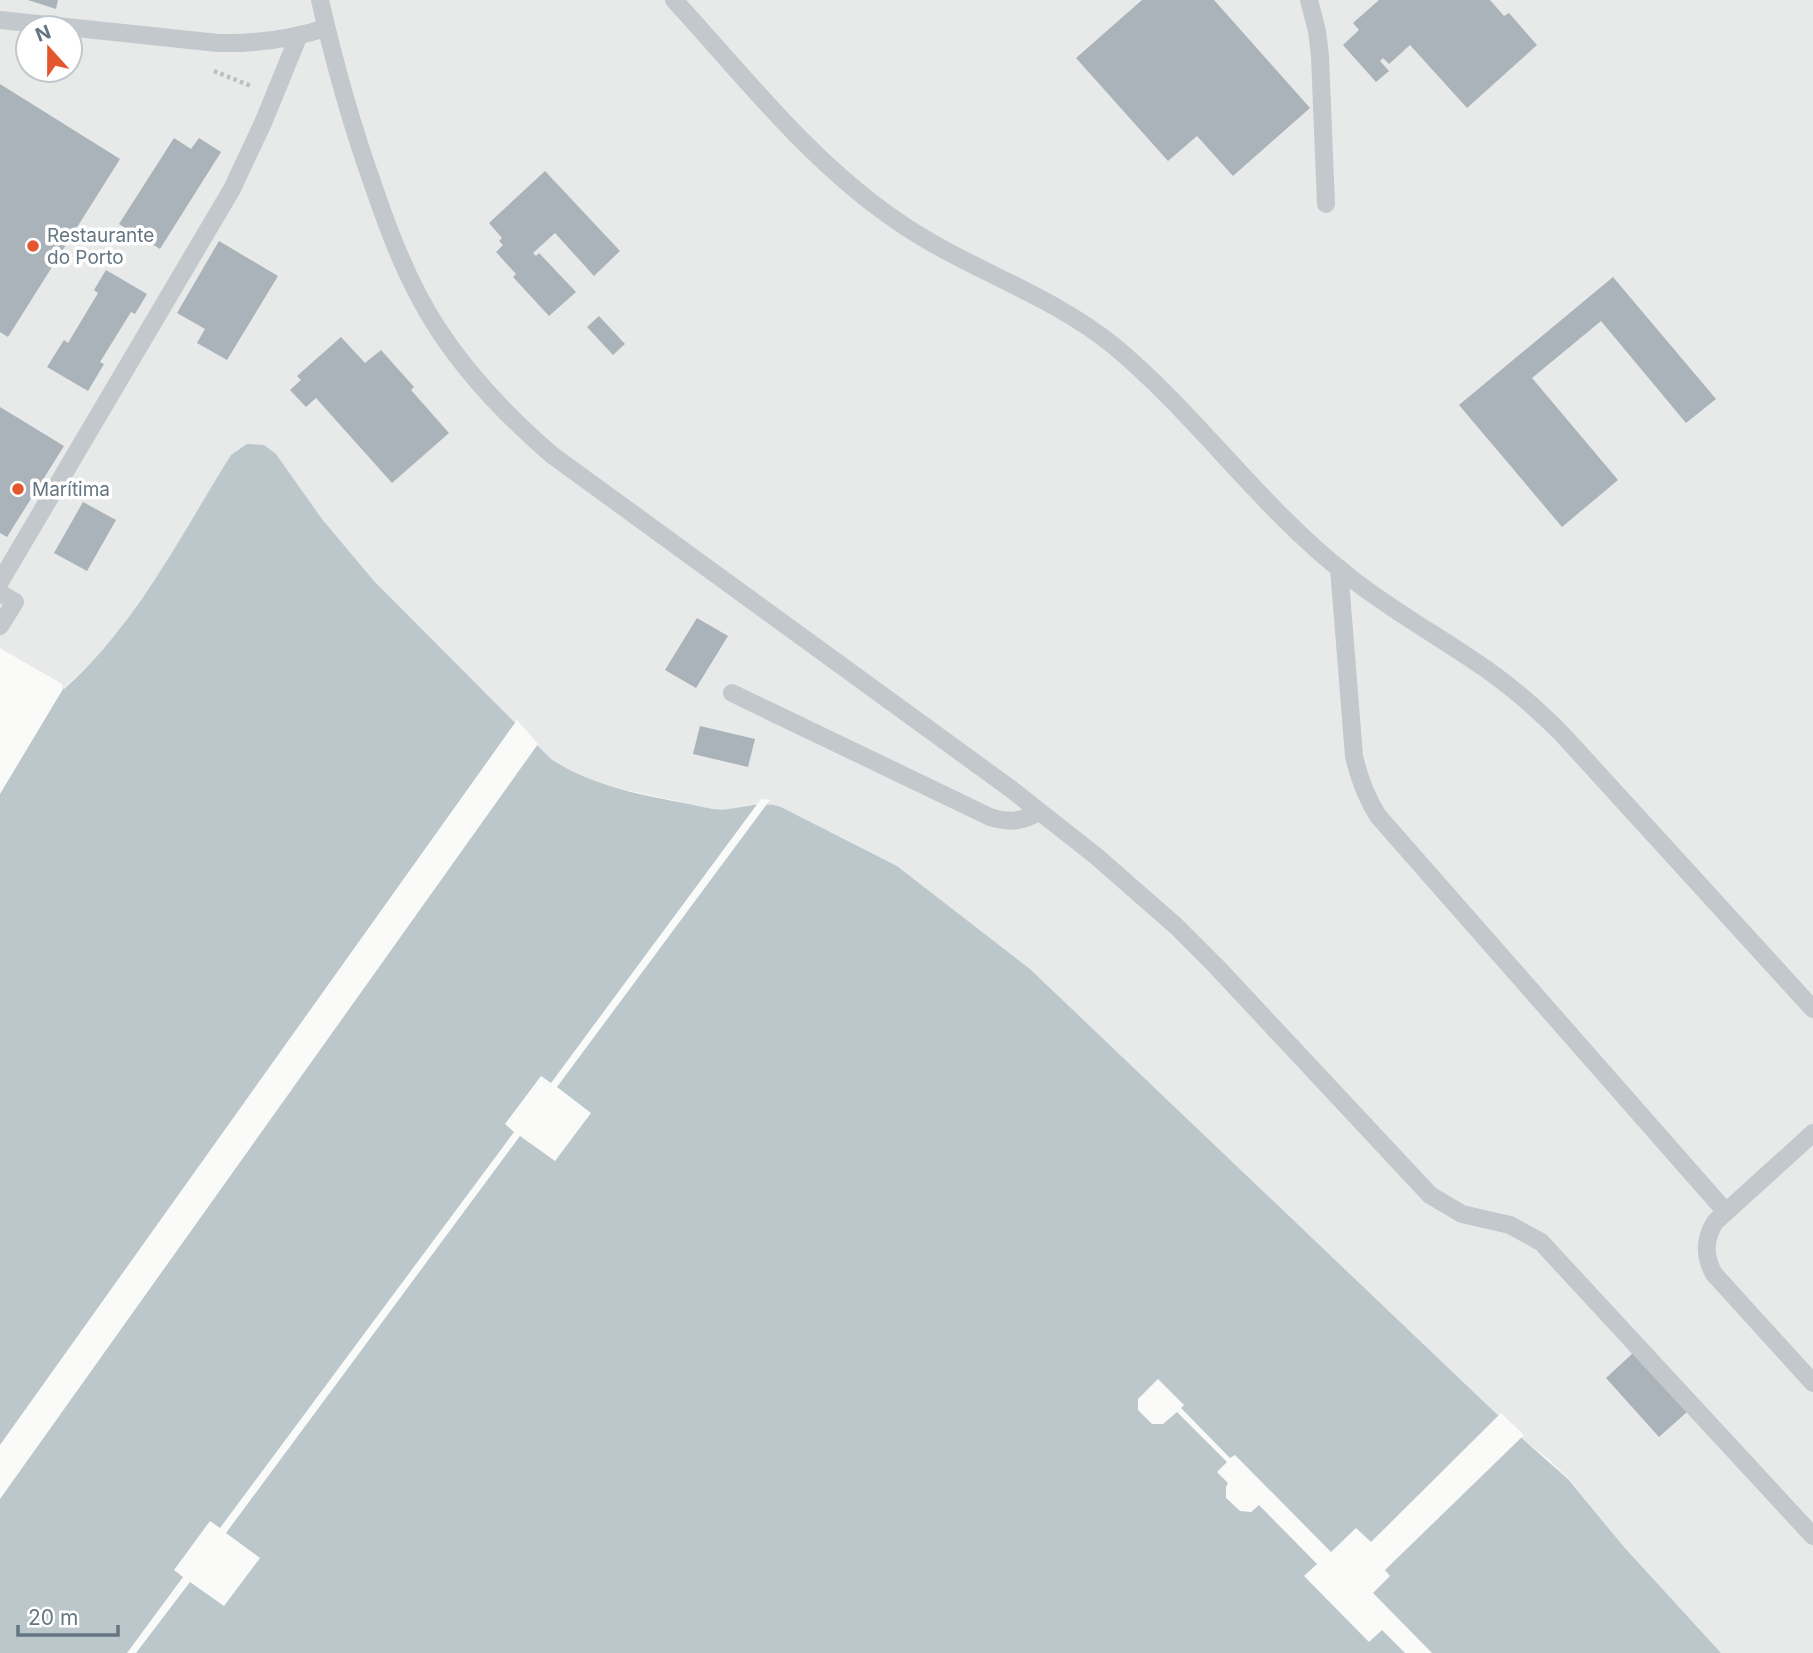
<svg xmlns="http://www.w3.org/2000/svg" width="1813" height="1653" viewBox="0 0 1813 1653" font-family="Inter,sans-serif">
<style>
.built{fill:#e8e9e9;fill-rule:evenodd}
.water{fill:#bbc7cb}
.pier{fill:#fafaf8}
.building{fill:#aab3b9}
.lines{fill:none;stroke-linecap:round;stroke-linejoin:round}
.path{stroke:#bbbfc2;stroke-width:4.5;stroke-dasharray:3.5 3.5;stroke-linecap:butt}
.lane{stroke:#c3c8cc;stroke-width:18}
.poi-dot{fill:#e4572e;stroke:#fff;stroke-width:2.5}
.labels{text-anchor:middle;stroke-width:7;stroke-linejoin:round;paint-order:stroke}
.poi-label{font-size:19px;fill:#657683;stroke:#fff;text-anchor:start}
</style>
<rect width="100%" height="100%" fill="#fafaf8"/>
<path class="built" d="M0,0H1813V1653H1721L1624,1547L1568,1478L1548,1459L1526,1442L1030,969L897,866L781,807L763,803L731,809H713L603,785L567,770L551,759L374,581L322,519L276,454L142,598L123,626L102,653L63,689L0,652ZM28,28H70V70H28Z"/>
<path class="water" d="M247,444L264,445L276,454L322,519L374,581L551,759C599,791 658,797 713,809C737,812 757,799 781,807L897,866L1030,969L1526,1442L1568,1479L1624,1547L1721,1653H0V652L64,689C135,627 181,535 231,455Z"/>
<path class="pier" d="M0,648L62,684L63,689L0,794Z
M517,720L538,744L0,1499V1445Z
M761,799L770,800L557,1087L591,1113L555,1161L520,1136L226,1533L260,1558L224,1606L190,1582L136,1653H127L183,1577L174,1570L210,1521L220,1528L514,1132L505,1124L541,1076L551,1083Z
M1158,1379L1184,1405L1181,1408L1230,1458L1235,1455L1331,1552L1356,1528L1371,1542L1501,1413L1524,1435L1385,1570L1390,1576L1373,1593L1432,1653H1405L1382,1630L1369,1642L1304,1576L1317,1564L1259,1505L1251,1512L1240,1511L1226,1498V1487L1228,1483L1217,1472L1227,1462L1177,1412L1163,1424H1152L1138,1410V1399Z"/>
<path class="building" d="M28,0H58L56,9Z
M1142,0H1214L1310,108L1233,176L1197,136L1168,161L1076,58Z
M1379,0H1490L1504,16L1509,13L1537,45L1467,108L1410,45L1389,64L1383,58L1380,61L1389,71L1376,82L1343,45L1359,30L1353,23Z
M0,84L120,159L8,337L0,332Z
M174,138L191,149L199,138L221,152L160,249L119,224Z
M545,171L620,251L594,276L555,233L533,253L536,256L539,253L576,292L549,316L513,277L516,274L496,252L503,245L499,241L502,238L489,223Z
M219,241L278,276L227,360L197,343L205,329L177,313Z
M106,270L147,294L135,314L131,312L100,362L104,364L88,391L47,367L64,340L68,343L98,293L94,290Z
M1613,277L1716,399L1686,423L1601,321L1532,378L1618,480L1562,527L1459,405Z
M599,316L625,344L613,355L587,327Z
M341,337L365,363L381,350L414,387L411,390L449,433L392,483L316,398L306,407L290,390L301,380L297,376Z
M0,407L64,446L7,537L0,533Z
M83,502L116,520L87,571L54,553Z
M697,618L728,636L696,688L665,670Z
M700,726L755,739L748,767L693,754Z
M1633,1353L1687,1412L1659,1437L1606,1378Z"/>
<g class="lines">
<path class="path" d="M214,71L251,86"/>
<path class="lane" d="M320,0C334,61 350,120 371,179C389,232 408,283 438,329C470,378 509,418 552,455L1011,789L1096,856L1177,927L1215,965L1430,1195L1462,1214L1510,1225L1541,1242L1813,1536
M674,0C744,76 811,163 897,221C966,269 1049,293 1114,346C1198,416 1261,508 1347,575C1394,613 1448,641 1497,677C1520,694 1542,714 1562,734L1813,1009
M1309,0L1317,31L1320,56L1326,204
M0,20L218,43C256,44 291,39 326,28
M1339,568L1354,756C1359,778 1366,797 1378,816L1726,1212
M0,582L232,189L263,123L299,35
M0,593L15,602L0,626
M732,693L990,817C1009,823 1023,822 1039,811
M1813,1133L1715,1222C1704,1240 1704,1256 1714,1274L1813,1383"/>
</g>
<g class="poi-dot">
<circle cx="33" cy="246" r="7"/>
<circle cx="18" cy="489" r="7"/>
</g>
<g class="labels">
<g class="poi-label">
<text x="47" y="242">Restaurante<tspan x="47" dy="22">do Porto</tspan></text>
<text x="32" y="496">Marítima</text>
</g>
</g>
<g transform="translate(49 49) rotate(339)"><circle r="33" fill="#ffffff" stroke="#c1c8cd" stroke-width="2"/>
<path d="M0-5L12 26L0 18L-12 26Z" fill="#e4572e"/>
<text y="-10" font-size="19" font-weight="bold" text-anchor="middle" fill="#657683">N</text>
</g>
<path d="M18 1625v10h100v-10" fill="none" stroke="#657683" stroke-width="3.5"/>
<text x="28" y="1625" font-size="21" fill="#657683" stroke="#ffffff" stroke-width="5" paint-order="stroke">20 m</text>
</svg>
